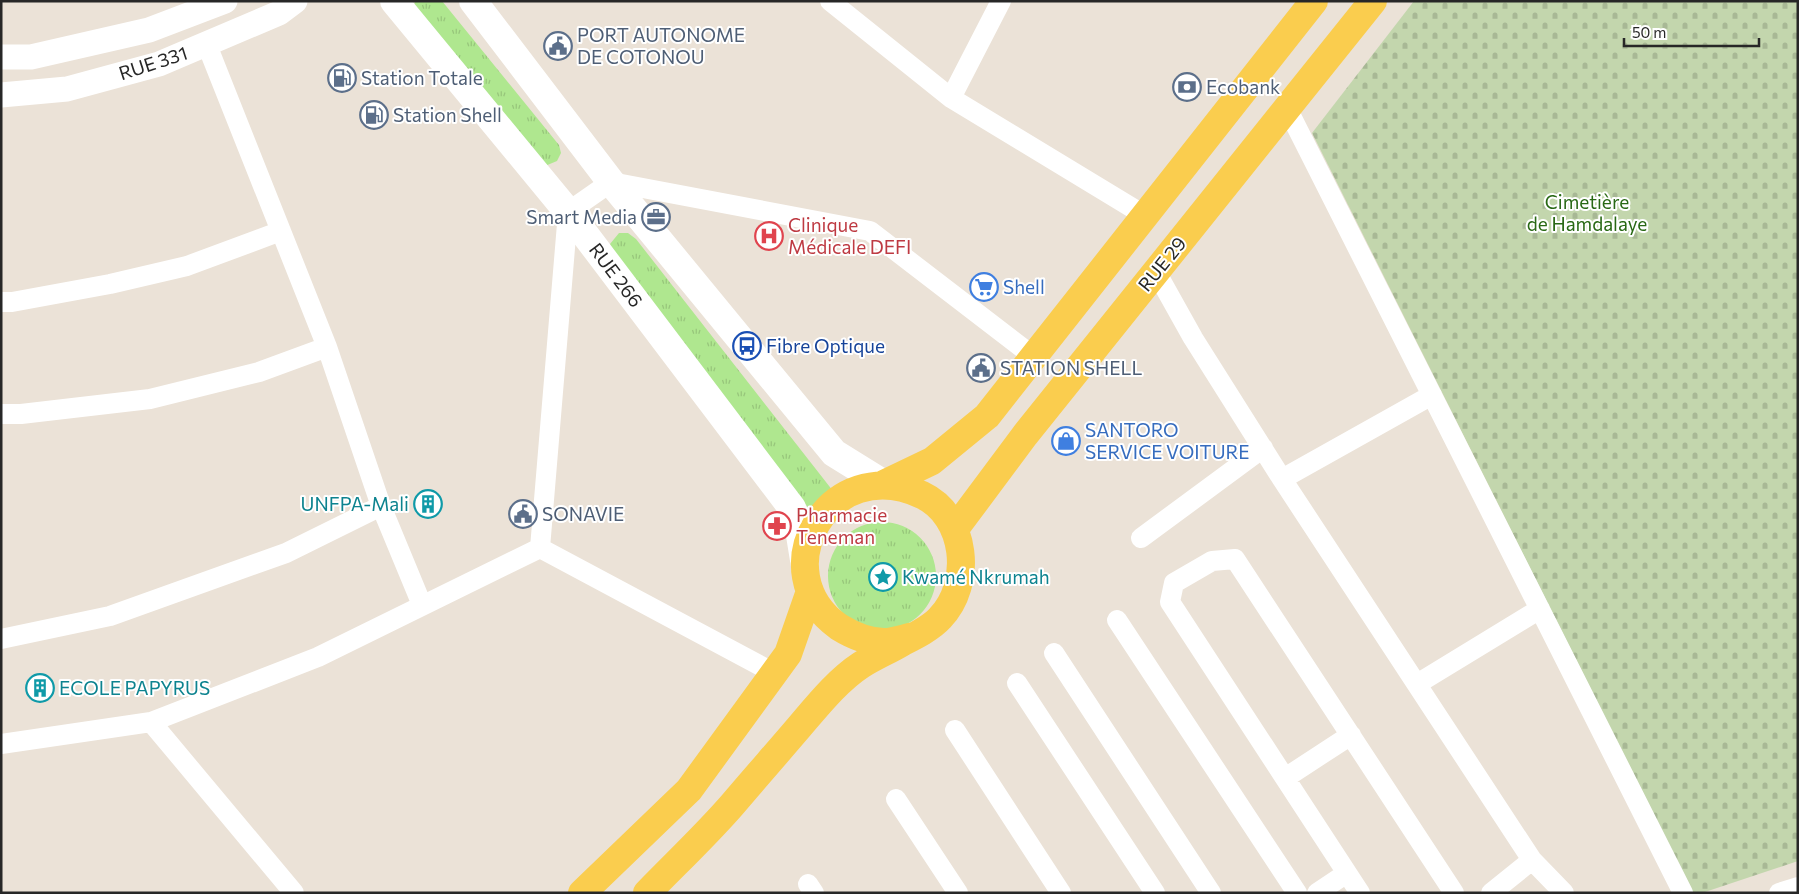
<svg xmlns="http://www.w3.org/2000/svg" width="1799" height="894" viewBox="0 0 1799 894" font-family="Commissioner,sans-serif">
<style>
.grass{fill:url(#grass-tufts)}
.cemetery{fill:url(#cemetery-stones)}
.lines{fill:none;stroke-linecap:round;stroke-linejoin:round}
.minor{stroke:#fff;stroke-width:20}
.tertiary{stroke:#fff;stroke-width:25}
.secondary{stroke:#fff;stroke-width:28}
.primary{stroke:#facd4e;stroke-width:28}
.labels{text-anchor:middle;stroke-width:4;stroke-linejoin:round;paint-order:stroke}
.service-label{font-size:19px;fill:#4e5e75;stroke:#fff;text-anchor:start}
.street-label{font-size:19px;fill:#272727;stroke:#fff}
.park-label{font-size:19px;fill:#286814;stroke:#fff}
.health-label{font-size:19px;fill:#be3a42;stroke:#fff;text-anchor:start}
.shop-label{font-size:19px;fill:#366cbe;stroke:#fff;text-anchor:start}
.transit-label{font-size:19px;fill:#164399;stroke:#fff;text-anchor:start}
.culture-label{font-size:19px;fill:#0d838f;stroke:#fff;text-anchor:start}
</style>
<defs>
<pattern id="grass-tufts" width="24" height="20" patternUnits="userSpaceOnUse" patternTransform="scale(1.25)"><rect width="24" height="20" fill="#afe78f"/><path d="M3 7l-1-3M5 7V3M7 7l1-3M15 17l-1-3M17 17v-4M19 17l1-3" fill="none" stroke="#97c67b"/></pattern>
<pattern id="cemetery-stones" width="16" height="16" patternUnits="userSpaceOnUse" patternTransform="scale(1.25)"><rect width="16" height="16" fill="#c3d6ad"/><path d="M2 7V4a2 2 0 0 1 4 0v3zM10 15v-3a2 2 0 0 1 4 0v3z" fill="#a8b895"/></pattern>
</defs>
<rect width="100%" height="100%" fill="#ebe2d7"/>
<path class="grass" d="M415,1H442L559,145L561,153L557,161L545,166L414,6Z
M619,233H628L636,239L833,491L810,510L613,257L610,244Z
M828 576a54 54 0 1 1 108 0a54 54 0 1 1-108 0Z"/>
<path class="cemetery" d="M1414,1H1798V861L1702,893H1693L1312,133Z"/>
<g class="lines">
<path class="minor" d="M830,1L951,98L1144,215
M207,45L327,347L381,506L422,605
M951,98L1001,1
M1287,108L1683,893
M1155,270L1193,338L1282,479L1532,860L1564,893
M1,302H12L110,284L187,266L281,231
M1,414H21L150,399L259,372L327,347
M1282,479L1432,395
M1141,538L1263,448
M540,548L568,212L611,182L870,231L1034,357
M540,548L774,673
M1117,620L1297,893
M1,639L110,616L286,553L381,506
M1054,653L1211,893
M1017,683L1155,893
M1417,684L1540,609
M151,722L294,893
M955,730L1061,893
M1,744L151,722L318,657L540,548
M1285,778L1351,735
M896,799L958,893
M808,884L814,893
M1317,893L1347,873
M1360,893L1170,602L1174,583L1212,561L1235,559L1454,893
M1491,893L1532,860
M1779,893L1798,887"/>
<path class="tertiary" d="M1,57H31L149,30L225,1
M1,95L67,89L159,64L279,13L295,1"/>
<path class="secondary" d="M394,1L568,212L792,508L799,529L805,566
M473,1L611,182L834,453L884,484"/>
<path class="primary" d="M884,484L932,461L987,416L1314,1
M955,529L1025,435L1373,1
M582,893L689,790L788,654L810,591
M647,893C675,864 705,836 732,805C754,779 777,753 800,726C818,705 838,680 861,665C875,656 890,650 903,642C915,636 931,628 940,618C973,584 967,516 922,495C829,451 761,572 839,627C852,635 868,642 884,642C894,642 904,638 914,636"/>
</g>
<defs>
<symbol id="civic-ring" viewBox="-11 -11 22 22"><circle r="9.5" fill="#fff" stroke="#5c6f8a" stroke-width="1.5"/><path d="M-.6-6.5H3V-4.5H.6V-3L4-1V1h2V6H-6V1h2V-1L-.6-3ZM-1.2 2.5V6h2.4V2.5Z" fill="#5c6f8a"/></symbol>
<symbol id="fuel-ring" viewBox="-11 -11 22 22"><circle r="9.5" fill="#fff" stroke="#5c6f8a" stroke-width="1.5"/><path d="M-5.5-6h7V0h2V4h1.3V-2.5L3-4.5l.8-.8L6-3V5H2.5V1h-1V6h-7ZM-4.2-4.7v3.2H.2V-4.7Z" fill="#5c6f8a"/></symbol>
<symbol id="bank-ring" viewBox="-11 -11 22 22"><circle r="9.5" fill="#fff" stroke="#5c6f8a" stroke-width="1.5"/><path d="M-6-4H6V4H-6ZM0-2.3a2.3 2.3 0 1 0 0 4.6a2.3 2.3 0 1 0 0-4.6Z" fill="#5c6f8a"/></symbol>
<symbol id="office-ring" viewBox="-11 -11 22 22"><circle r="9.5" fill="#fff" stroke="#5c6f8a" stroke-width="1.5"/><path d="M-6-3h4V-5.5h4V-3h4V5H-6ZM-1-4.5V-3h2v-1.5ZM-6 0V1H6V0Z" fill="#5c6f8a"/></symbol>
<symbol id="hospital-ring" viewBox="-11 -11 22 22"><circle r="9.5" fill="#fff" stroke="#e0444e" stroke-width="1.5"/><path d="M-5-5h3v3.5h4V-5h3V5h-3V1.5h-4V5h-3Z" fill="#e0444e"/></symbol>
<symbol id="supermarket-ring" viewBox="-11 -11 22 22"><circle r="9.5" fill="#fff" stroke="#3f7fe0" stroke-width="1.5"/><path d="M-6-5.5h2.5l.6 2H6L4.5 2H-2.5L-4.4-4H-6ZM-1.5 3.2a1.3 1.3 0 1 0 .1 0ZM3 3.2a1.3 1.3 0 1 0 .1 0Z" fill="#3f7fe0"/></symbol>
<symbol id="bus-ring" viewBox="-11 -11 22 22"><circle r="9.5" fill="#fff" stroke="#1a4fb4" stroke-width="1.5"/><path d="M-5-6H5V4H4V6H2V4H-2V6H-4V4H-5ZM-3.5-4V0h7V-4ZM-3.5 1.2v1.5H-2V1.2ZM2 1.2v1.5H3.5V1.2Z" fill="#1a4fb4"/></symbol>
<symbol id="shop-ring" viewBox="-11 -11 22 22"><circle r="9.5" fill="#fff" stroke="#3f7fe0" stroke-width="1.5"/><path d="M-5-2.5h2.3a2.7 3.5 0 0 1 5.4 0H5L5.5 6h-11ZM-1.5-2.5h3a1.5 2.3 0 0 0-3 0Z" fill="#3f7fe0"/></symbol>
<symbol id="building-ring" viewBox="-11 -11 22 22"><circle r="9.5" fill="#fff" stroke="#0f9aa8" stroke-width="1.5"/><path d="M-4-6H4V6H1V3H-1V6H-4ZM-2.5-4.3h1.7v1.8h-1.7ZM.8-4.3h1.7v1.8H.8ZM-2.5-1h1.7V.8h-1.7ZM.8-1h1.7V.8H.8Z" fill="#0f9aa8"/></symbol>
<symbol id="pharmacy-ring" viewBox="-11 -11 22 22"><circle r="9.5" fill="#fff" stroke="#e0444e" stroke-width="1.5"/><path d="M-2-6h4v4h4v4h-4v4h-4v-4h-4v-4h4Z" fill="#e0444e"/></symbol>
<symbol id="sight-ring" viewBox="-11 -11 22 22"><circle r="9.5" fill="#fff" stroke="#0f9aa8" stroke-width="1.5"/><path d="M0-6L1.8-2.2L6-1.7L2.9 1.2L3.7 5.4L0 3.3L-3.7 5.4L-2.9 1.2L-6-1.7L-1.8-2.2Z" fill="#0f9aa8"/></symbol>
</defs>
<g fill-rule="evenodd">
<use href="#civic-ring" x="542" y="30" width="32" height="32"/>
<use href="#fuel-ring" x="326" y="62" width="32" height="32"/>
<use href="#bank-ring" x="1171" y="71" width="32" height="32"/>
<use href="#fuel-ring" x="358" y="99" width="32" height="32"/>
<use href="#office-ring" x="640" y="201" width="32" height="32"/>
<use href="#hospital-ring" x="753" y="220" width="32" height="32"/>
<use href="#supermarket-ring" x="968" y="271" width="32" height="32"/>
<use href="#bus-ring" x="731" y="330" width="32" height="32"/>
<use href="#civic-ring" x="965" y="352" width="32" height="32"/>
<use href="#shop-ring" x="1050" y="425" width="32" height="32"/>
<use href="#building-ring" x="412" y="488" width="32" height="32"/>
<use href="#civic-ring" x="507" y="498" width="32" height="32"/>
<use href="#pharmacy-ring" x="761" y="510" width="32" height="32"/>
<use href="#sight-ring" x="867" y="561" width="32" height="32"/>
<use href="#building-ring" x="24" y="672" width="32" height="32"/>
</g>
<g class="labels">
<g class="service-label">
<text x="577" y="42">PORT AUTONOME<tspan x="577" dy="22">DE COTONOU</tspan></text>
<text x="361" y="85">Station Totale</text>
<text x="1206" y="94">Ecobank</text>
<text x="393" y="122">Station Shell</text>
<text x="637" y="224" text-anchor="end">Smart Media</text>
<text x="1000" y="375">STATION SHELL</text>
<text x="542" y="521">SONAVIE</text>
</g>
<g class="street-label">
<text transform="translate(153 63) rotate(-18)" y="7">RUE 331</text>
<text transform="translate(1162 264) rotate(-51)" y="7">RUE 29</text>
<text transform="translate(616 275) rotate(53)" y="7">RUE 266</text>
</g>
<g class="park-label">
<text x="1587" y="209">Cimetière<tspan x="1587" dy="22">de Hamdalaye</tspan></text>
</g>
<g class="health-label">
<text x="788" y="232">Clinique<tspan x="788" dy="22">Médicale DEFI</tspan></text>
<text x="796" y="522">Pharmacie<tspan x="796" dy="22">Teneman</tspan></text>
</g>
<g class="shop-label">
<text x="1003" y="294">Shell</text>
<text x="1085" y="437">SANTORO<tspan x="1085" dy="22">SERVICE VOITURE</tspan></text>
</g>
<g class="transit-label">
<text x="766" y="353">Fibre Optique</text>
</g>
<g class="culture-label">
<text x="409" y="511" text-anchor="end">UNFPA-Mali</text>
<text x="902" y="584">Kwamé Nkrumah</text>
<text x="59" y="695">ECOLE PAPYRUS</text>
</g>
</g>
<rect width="1799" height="894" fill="none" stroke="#272727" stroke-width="5"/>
<path d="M1624 38v8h135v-8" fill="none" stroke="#272727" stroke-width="2.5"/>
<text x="1632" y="38" font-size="15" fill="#272727" stroke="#ffffff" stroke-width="4" paint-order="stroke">50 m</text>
</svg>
